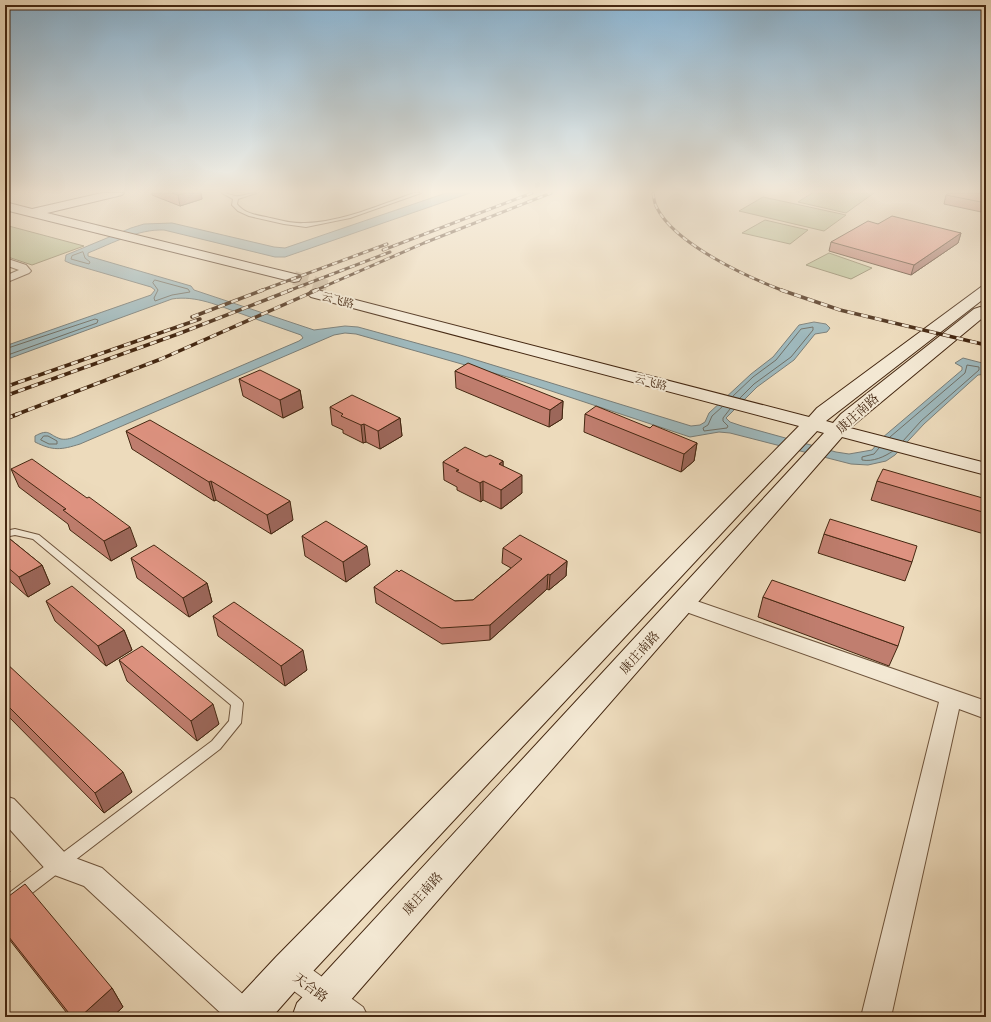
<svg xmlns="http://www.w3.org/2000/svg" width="991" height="1022" viewBox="0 0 991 1022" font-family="'Libre Caslon Text','Noto Serif SC',serif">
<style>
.green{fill:#b7c092;stroke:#7e7452}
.water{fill:#9eb8bc;stroke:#7a7e78}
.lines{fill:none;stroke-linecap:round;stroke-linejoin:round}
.shore{stroke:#717066;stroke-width:1}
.secondary-tunnel{stroke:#cbb79a;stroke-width:14;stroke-dasharray:14 6;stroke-linecap:butt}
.service-casing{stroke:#6e543c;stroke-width:2}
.minor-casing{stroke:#6e543c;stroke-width:2}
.secondary-casing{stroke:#442711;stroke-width:2}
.service{fill:#f3e8d3;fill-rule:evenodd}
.minor{fill:#f3e8d3;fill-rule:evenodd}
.secondary{fill:#f3e8d3;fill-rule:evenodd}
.rail-far2-casing{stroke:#442711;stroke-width:3}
.rail-far1-casing{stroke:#442711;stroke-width:3.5}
.rail-casing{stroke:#442711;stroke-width:4.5}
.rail-far2{stroke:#f3e8d3;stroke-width:2;stroke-dasharray:5.5;stroke-linecap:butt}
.rail-far1{stroke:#f3e8d3;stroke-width:2.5;stroke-dasharray:7;stroke-linecap:butt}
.rail{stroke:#f3e8d3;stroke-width:3;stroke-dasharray:8;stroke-linecap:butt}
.wall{fill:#c07e6f;stroke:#442711}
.shaded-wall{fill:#9c675a;stroke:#442711}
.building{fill:#df9381;stroke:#442711}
.labels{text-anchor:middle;stroke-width:4;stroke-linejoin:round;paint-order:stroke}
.street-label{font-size:11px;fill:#442711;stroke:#f3e8d3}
.near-street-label{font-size:13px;fill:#442711;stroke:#f3e8d3}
</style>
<rect width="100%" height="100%" fill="#eddbbc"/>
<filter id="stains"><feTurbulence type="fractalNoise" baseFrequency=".005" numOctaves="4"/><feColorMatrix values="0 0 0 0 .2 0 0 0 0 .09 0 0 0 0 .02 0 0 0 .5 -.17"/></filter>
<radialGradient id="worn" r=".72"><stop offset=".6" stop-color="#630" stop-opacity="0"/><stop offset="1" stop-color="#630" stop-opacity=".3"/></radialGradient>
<path class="green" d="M812,193H874L846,213L798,202Z
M763,197L846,215L824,231L739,211Z
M765,220L808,230L790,244L742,233Z
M5,225L84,246L32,265L5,256Z
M829,253L872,268L851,279L806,265Z"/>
<path class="water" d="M446,193H470L285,257H275L164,230C138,229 113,243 88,253V256L191,286L194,290L314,330L345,326L358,327L460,355L691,426L700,425L705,422L709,413L751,374L773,357L799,325L814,322L826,324L830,328L827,332L815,334L794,360L757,387L726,418L730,422L742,426L836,452L849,454L872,450L882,438L962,370V367L955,363L963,358L986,364V374L978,375L968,384L924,424L895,455L886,461L868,465L851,464L730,433L719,432L690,437L518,380L356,334L345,333L334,335L80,444C61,450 53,451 35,442V436C50,428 48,435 61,439C67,440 72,438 77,436L299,341L303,338L301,335C281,328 261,321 242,314C219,306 196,295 172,299L5,360V346L151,295L155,290L151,287L72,264L65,261L66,255L131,228L144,224L172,223L274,247L285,248Z"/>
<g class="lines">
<path class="shore" d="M83,252L85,258L90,262L89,264L71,259L72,256Z
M155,280L188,289L190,292L172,295L155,301L154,298L158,290L153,283Z
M5,349L95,319L98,320L97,323L5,356
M733,396L753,377L776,360L801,329L813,327V330L791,357L754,384L740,398
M722,407L712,416L708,425L703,428L704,431L727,428L728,426L723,421V418L730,409
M44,436H48L57,441V444H49L41,440Z
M890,437L965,373L967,365L979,367V370L921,421L903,441
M879,448L874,454L862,457V460C873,462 884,457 893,451"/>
<path class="secondary-tunnel" d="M294,278L332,288"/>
<defs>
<path id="service" d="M222,193C227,193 230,195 235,196C240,197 250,193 256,193L238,199L237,204C244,213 255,215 266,217C279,220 292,224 305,223C342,222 380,205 414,193H421L350,218L306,227L284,224L249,216L238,211L232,205L233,199Z
M15,529L39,535L241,700L243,703L241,723L220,749L10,910L5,912V896L212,741L229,721L231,705L33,539L15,535L5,537V531Z"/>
<path id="minor" d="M5,258L26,265L31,271L29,273L5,283V276L19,270L5,265Z
M682,596L986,701V719L959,709L891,1017H861L939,702L675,608L672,603L675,598Z
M5,796L14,799L67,855L102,868L257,1007L262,1017H225L84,886L49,873L5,824Z
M289,956L299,960L363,1007L368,1017H329L279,980L275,970L279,960Z"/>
<path id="secondary" d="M102,193H124L122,195L47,213L299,275L301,278L299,281L294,282L5,210V202L32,209Z
M986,286V297L826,421L833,423L841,414L974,309L980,307L986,309V315L850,428L986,463V475L842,437L336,1017H292L297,1003L824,433L817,431L302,983L272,1017H228L233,1003L276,957L799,426L311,297L308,294L311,291L316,289L321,291L809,417L817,408L981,287Z"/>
</defs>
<use href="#service" class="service-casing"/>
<use href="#minor" class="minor-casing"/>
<use href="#secondary" class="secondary-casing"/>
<use href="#service" class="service"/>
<use href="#minor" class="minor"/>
<use href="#secondary" class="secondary"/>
<defs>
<path id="rail-far2" d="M653,193C654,198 654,203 657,208C675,244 747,277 784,291
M383,250L532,193
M260,291L387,244
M288,291L390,252
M314,291L424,243L551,193"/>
<path id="rail-far1" d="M781,290L840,310L986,345
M192,317L263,290
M5,387L200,319
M5,396L178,334L291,290
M15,415L161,359L317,290"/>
<path id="rail" d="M5,419L18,414"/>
</defs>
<use href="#rail-far2" class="rail-far2-casing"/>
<use href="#rail-far1" class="rail-far1-casing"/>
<use href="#rail" class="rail-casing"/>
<use href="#rail-far2" class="rail-far2"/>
<use href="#rail-far1" class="rail-far1"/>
<use href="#rail" class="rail"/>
</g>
<path class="wall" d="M152,193H201L202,199L180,206L152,195Z
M986,193V213L944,204L946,195Z
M878,224L961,233L958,243L911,275L829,251L831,242Z
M455,371L563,401L562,419L549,427L456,388Z
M239,379L300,390L303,408L283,418L243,396Z
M330,407L400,418L402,436L380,449L366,442L363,443L343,433V430L332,425Z
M585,414L650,428L697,443L694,461L681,472L584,432Z
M126,431L293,520L271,534L216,500L214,501L132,449Z
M486,457L503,461V466L522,493L501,509L483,500L481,502L457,490V487L444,480L443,462Z
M11,469L137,546L111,561L70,530L68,524L19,487Z
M877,481L986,499V530L984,534L871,500Z
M824,534L912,562L905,581L818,553Z
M5,535L42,565L50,584L28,597L5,577Z
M302,536L370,565L346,582L305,556Z
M503,548L567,561L566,576L549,590L547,589L490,640L442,644L376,603L374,587L455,601L473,600L511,568L502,563Z
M131,558L207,583L212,602L189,617L137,578Z
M763,597L898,646L889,666L758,617Z
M46,601L124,630L132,650L106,666L55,621Z
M213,616L307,670L285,686L218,636Z
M119,660L219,724L197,741L127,681Z
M5,662L132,792L104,813L5,713Z
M986,690V697H985Z
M5,899L112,988L123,1007L112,1017H70L5,934Z"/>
<path class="shaded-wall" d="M186,193H201L202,199L180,206L178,195Z
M961,233L958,243L911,275L914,265Z
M300,390L303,408L283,418L280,400Z
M563,401L562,419L549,427L550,410Z
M400,418L402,436L380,449L378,431Z
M364,424L366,442L363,443L361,425Z
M697,443L694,461L681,472L684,454Z
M503,461V480L499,464Z
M522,475V493L501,509V490Z
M211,481L216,500L214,501L209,482Z
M483,481V500L481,502L480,483Z
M290,501L293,520L271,534L267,515Z
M130,527L137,546L111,561L104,541Z
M367,546L370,565L346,582L343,562Z
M567,561L566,576L549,590L550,575Z
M42,565L50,584L28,597L19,577Z
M548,574L547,589L490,640V625Z
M207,583L212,602L189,617L183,598Z
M124,630L132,650L106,666L98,646Z
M303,650L307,670L285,686L281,666Z
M213,704L219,724L197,741L191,721Z
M123,772L132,792L104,813L95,793Z
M5,863L10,872L5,876Z
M112,988L123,1007L112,1017H80Z"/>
<path class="building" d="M172,193H186L178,195Z
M949,193H986V203L946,195Z
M892,216L961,233L914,265L831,242L868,221L878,224Z
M468,363L563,401L550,410L455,371Z
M260,370L300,390L280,400L239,379Z
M352,395L400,418L378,431L364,424L361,425L341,416L343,414L330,407Z
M596,406L650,428L653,425L697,443L684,454L585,414Z
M150,420L290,501L267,515L211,481L209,482L126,431Z
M465,447L486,457L490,455L503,461L499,464L522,475L501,490L483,481L480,483L456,471L459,470L443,462Z
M32,459L87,498L89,497L130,527L104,541L63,510L66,509L11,469Z
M883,469L986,499V513L877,481Z
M830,519L917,546L912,562L824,534Z
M326,521L367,546L343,562L302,536Z
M5,535L42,565L19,577L5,565Z
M520,535L567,561L550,575L548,574L490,625L441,628L374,587L397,570L399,572L401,570L455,601L473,600L522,559L503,548Z
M154,545L207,583L183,598L131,558Z
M772,580L904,627L898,646L763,597Z
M72,586L124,630L98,646L46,601Z
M234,602L303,650L281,666L213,616Z
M142,646L213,704L191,721L119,660Z
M5,662L123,772L95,793L5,703Z
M25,884L112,988L80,1017H72L5,932V899Z"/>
<linearGradient id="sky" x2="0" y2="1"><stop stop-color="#8ab6d6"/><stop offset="0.57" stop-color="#f7efe1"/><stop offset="1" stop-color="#f7efe1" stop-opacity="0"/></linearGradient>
<rect width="991" height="336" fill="url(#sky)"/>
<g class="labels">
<g class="street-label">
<text transform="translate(338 300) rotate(15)" y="4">云飞路</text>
<text transform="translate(651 382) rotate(15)" y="4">云飞路</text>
</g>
<g class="near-street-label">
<text transform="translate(857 413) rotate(-42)" y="5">康庄南路</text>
<text transform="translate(639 652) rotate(-48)" y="5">康庄南路</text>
<text transform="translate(422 893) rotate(-48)" y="5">康庄南路</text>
<text transform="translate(311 987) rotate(36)" y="5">天合路</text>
</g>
</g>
<rect width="991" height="1022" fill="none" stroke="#eddbbc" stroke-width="20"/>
<rect x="6" y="6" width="979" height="1010" fill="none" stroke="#442711" stroke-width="2"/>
<rect x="10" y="10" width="971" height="1002" fill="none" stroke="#442711"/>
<rect width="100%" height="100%" filter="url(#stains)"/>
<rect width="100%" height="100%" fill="url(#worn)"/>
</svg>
